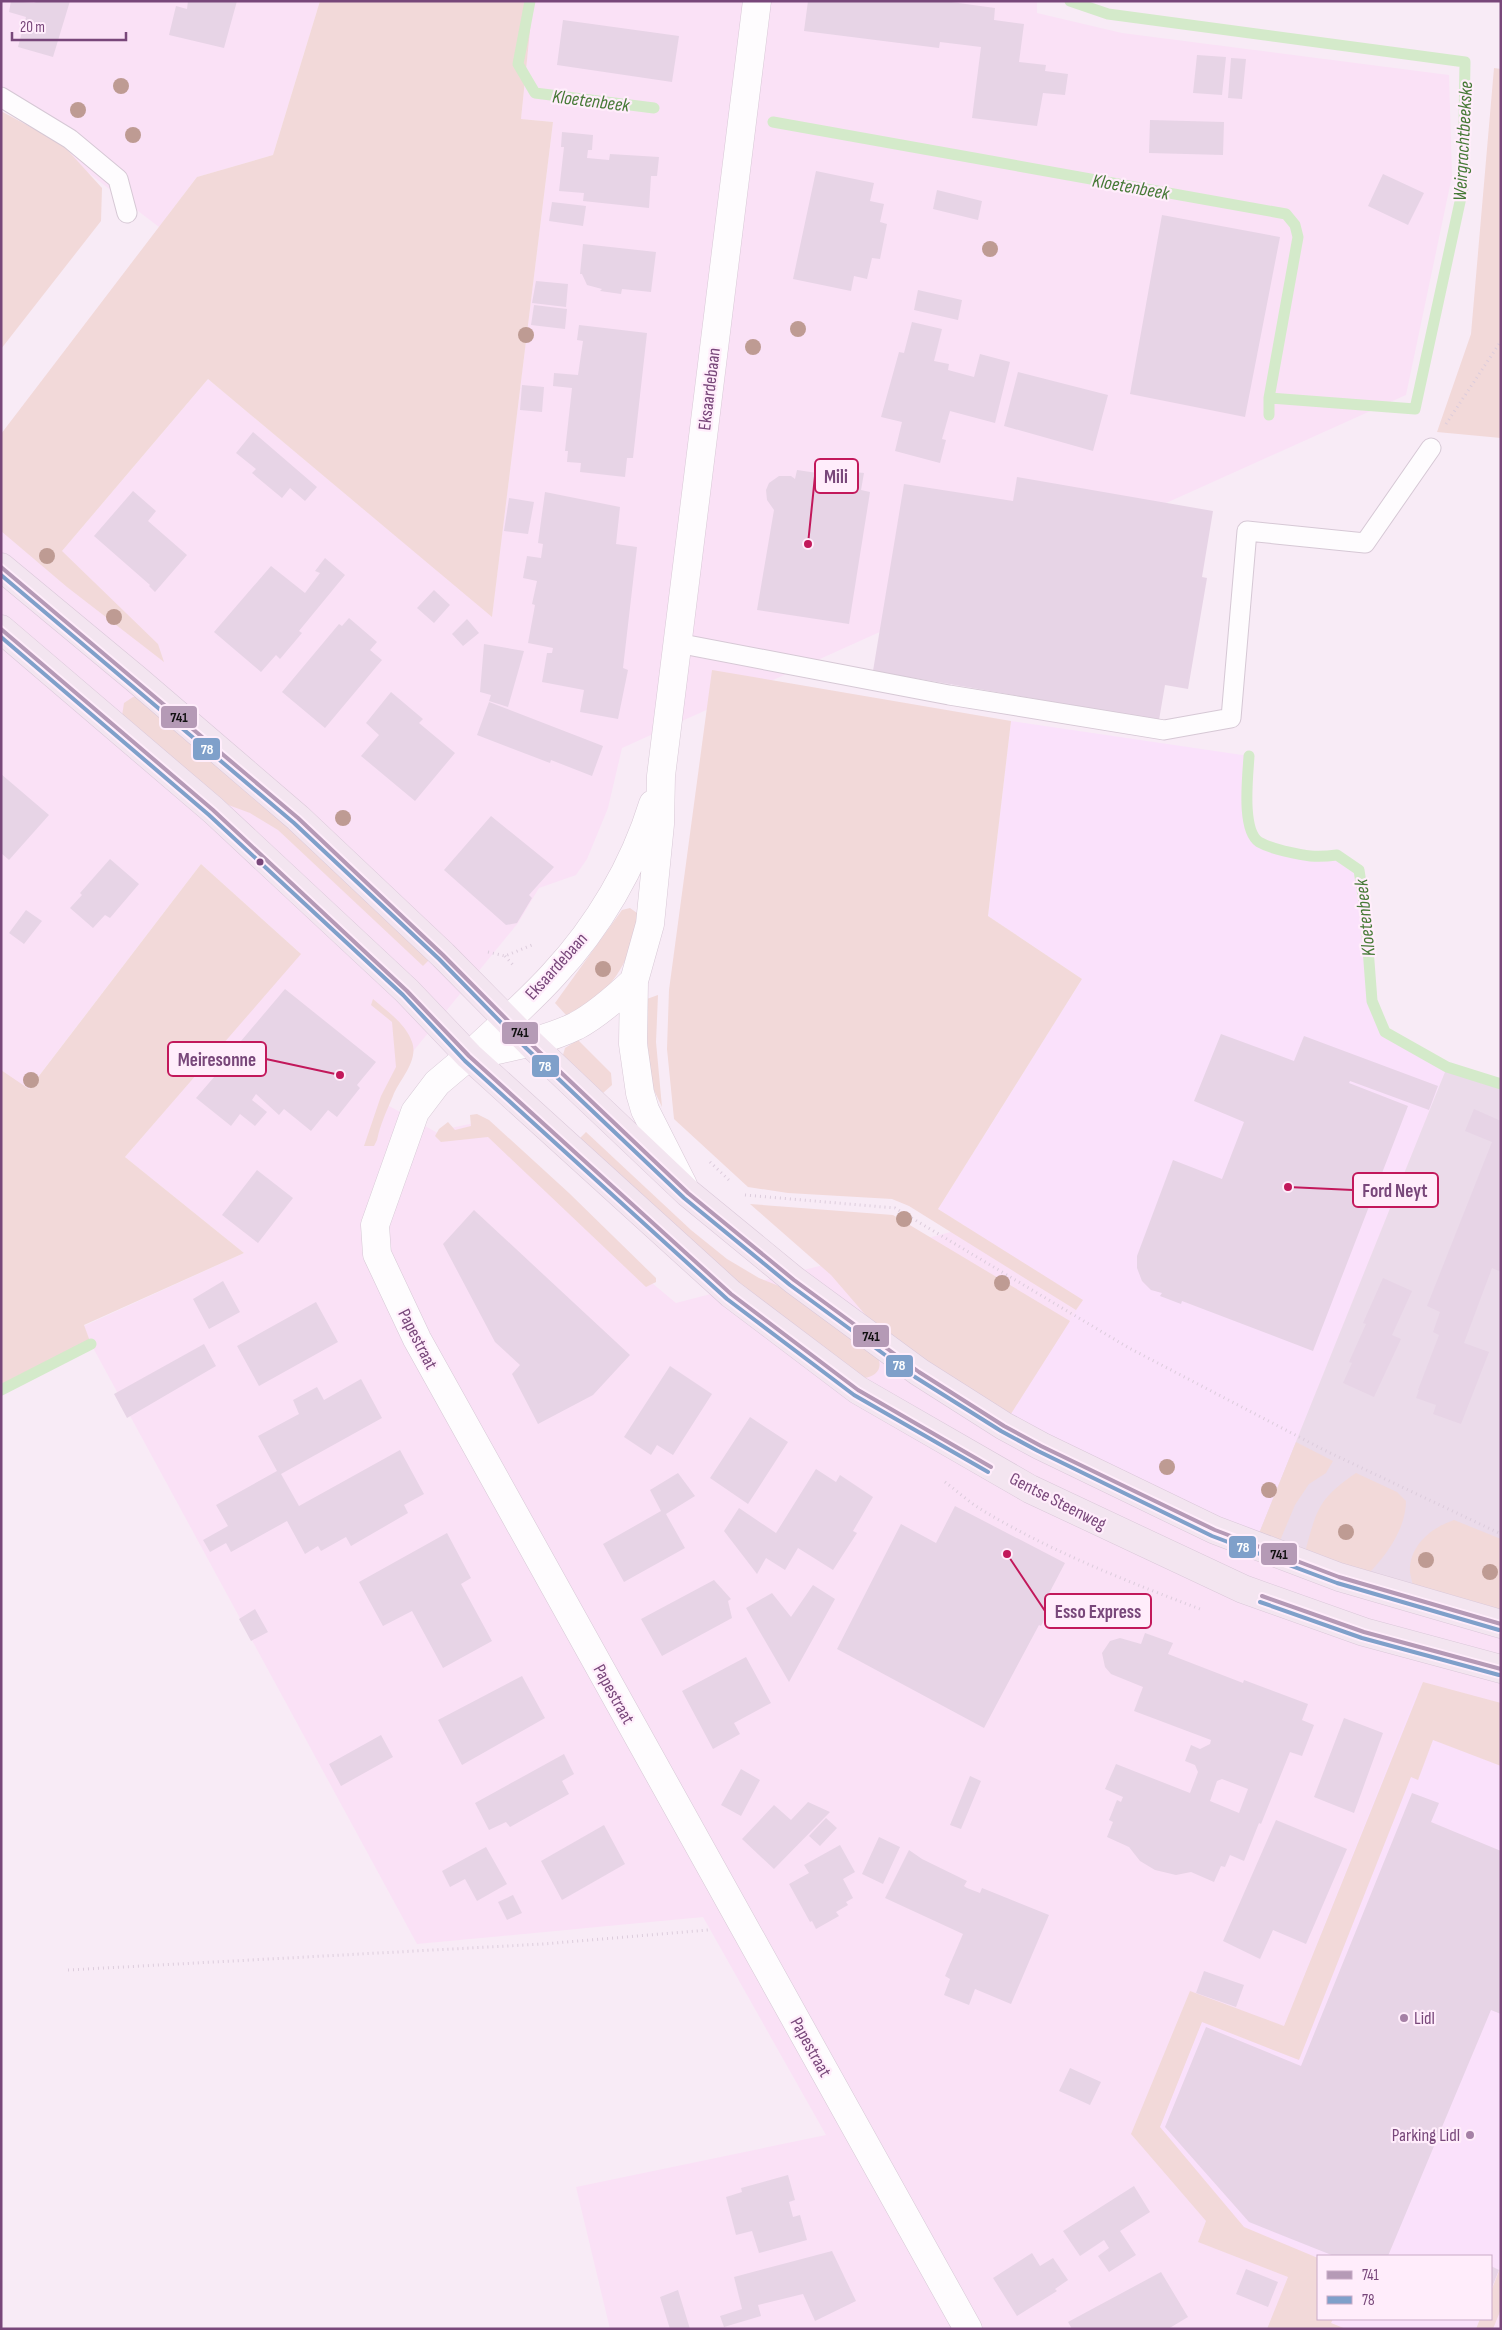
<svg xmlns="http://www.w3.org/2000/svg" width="1502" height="2330" viewBox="0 0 1502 2330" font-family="'Sofia Sans Condensed',sans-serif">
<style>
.residential{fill:#fae1f6;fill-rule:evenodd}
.commercial{fill:#fae1fb;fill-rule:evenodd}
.industrial{fill:#ebdbea}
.green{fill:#f2d9d9}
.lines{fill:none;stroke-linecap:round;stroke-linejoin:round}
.stream{stroke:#d4eaca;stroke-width:11}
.building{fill:#e7d4e6;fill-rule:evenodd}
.service-casing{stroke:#d6c8d5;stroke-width:21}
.minor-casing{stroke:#d6c8d5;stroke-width:29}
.secondary-casing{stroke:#d8c8d6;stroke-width:29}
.primary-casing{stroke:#dac8d9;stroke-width:29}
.path{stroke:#dcccdc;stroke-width:3;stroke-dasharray:1 4;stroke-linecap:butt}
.service{stroke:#fefcfe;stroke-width:19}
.minor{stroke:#fefcfe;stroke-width:28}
.secondary{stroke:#fefcfe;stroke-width:28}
.primary{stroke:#f3e5f0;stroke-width:28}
.bus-1-casing{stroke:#ffedfb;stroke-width:8}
.bus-2-casing{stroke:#ffedfb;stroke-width:8}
.bus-1{stroke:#b59ab6;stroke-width:4}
.bus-2{stroke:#7fa0ca;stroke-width:4}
.tree{fill:#be9b93}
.bus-dot{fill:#78477a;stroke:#ffedfb;stroke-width:2}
.poi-dot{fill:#a580a5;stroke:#ffedfb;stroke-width:2}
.labels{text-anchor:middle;stroke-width:4.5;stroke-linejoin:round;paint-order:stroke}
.street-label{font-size:18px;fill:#78477a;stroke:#ffedfb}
.poi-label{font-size:18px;fill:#78477a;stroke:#ffedfb;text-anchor:start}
.water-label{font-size:19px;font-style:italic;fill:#467936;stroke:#ffedfb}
.leader{fill:none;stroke:#c2185b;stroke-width:2}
.callout-dot{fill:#c2185b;stroke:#ffedfb;stroke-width:2}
.callout{fill:#ffedfb;stroke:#c2185b;stroke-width:2}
.callout-label{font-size:19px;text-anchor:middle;font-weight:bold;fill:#78477a}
.line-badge{stroke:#ffedfb;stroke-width:2}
.badge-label{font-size:14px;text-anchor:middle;font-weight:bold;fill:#fff}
.pale-badge-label{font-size:14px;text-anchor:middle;font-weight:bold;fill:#111}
</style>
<rect width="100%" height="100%" fill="#f8ebf6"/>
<path class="residential" d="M1,1H320L273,155L197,177L159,227L1,106Z
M533,1H1037V13L1122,33L1449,75L1452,176L1406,395L622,748L608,808L587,859L576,875L539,888L518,923L397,1071L382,1102L443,1136L446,1129L479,1122L598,1238L676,1303L1501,1090V2329H610L576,2187L826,2135L703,1917L417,1944L91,1344L84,1326L244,1253L125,1157L300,953L201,864L28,1090L1,1070V498L62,551L208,379L492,616L553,122L521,119ZM1318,2256H1491V2319H1318Z"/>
<path class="commercial" d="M1011,721L1249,756L1247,811L1251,829L1257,841L1273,848L1312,858L1337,855L1359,870L1365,909L1372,1001L1385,1032L1447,1067L1258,1536L1009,1417L1083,1300L938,1209L1082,979L988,916Z
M1416,1695L1437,1703L1501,1716V2309L1493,2329H1267L1288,2277L1198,2242L1206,2221L1131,2134L1190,1991L1284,2026ZM1318,2256H1491V2319H1318Z"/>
<path class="industrial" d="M1447,1067L1501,1084V1610L1368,1574L1258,1536Z"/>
<path class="green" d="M320,1H533L521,119L553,122L492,617L208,379L62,551L158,644L164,662L67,587L1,531V434L197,177L273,155Z
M1494,68L1501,69V438L1437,432L1471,334Z
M1,111L62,144L102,188L101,221L1,349Z
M712,670L1011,721L988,916L1082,979L938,1209L1083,1300L1076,1310L909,1206L892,1199L788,1193L748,1187L674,1119L667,1049L669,990Z
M133,697H138L293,827L431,958L423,966L278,830L250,813L223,803L122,716L124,703Z
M201,864L301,954L125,1157L244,1253L84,1325L91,1344L1,1390V1070L29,1089Z
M630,908L637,913C639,923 636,930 633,940C621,978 603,997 566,1015L555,1003L622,910Z
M658,995L656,1042L662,1107L651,1084L644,1000Z
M373,999C387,1011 406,1024 412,1042C419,1061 399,1080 393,1096C387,1110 380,1125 377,1140L374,1146H364L381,1096L396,1067L392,1022L371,1005Z
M578,1040L611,1073L612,1085L603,1093L563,1055L565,1048Z
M477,1114L489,1120L569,1193L656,1278V1282L646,1287L488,1137L441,1142L435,1136L439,1129L448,1122L455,1130L471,1126L470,1115Z
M586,1132L691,1230L727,1259L759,1278L784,1288L877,1356C884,1368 876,1377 864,1378L742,1287L579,1139Z
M750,1204L893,1215L1070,1321L1009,1417L897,1342L869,1319L831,1275Z
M1296,1442L1333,1461L1326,1473L1309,1484L1295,1505L1279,1543L1258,1536Z
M1356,1473L1397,1492L1406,1501C1406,1528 1387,1555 1368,1574L1305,1552C1317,1509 1318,1499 1356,1473Z
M1454,1520L1501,1539V1610L1413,1586C1412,1580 1409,1572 1410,1567C1412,1543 1433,1527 1454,1520Z
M1423,1682L1501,1703V1766L1433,1740L1418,1780L1411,1777L1299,2060L1202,2022L1160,2127L1244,2227L1318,2258V2319H1333L1331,2323L1346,2329H1267L1288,2277L1198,2242L1206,2221L1131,2134L1190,1991L1284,2026Z
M1501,2266V2309L1493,2329H1476L1480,2319H1491V2291Z"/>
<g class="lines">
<path class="stream" d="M530,1L518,64L535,93L654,108
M1070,1L1108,14L1465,62L1463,188L1415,409L1269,398
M773,122L1286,214L1295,225L1298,237L1269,398V415
M1249,756C1248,775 1241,830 1259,842C1266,846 1276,849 1284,851C1306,856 1315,858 1337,855L1359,870L1365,909L1372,1001L1385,1032L1447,1067L1501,1084
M1,1390L91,1344"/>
</g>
<path class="building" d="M11,1L34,3L38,1H70L53,57L18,47L26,17L9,12Z
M188,1H237L224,48L169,35L176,6L187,9Z
M808,1H944L995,8L994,20L1024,24L1019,62L1046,65L1045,71L1068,74L1065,95L1043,93L1037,126L972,118L981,47L940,42L939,48L804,31Z
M563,20L679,36L672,82L557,65Z
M1197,55L1226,57L1222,95L1193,93Z
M1231,58L1246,59L1242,99L1228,98Z
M1150,120L1224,122L1223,155L1149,153Z
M562,132L593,135L592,150H588L587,158L609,160L610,154L659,157L657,176H651L649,208L583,201L584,193L559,191L564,147H561Z
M816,171L874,183L870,201L884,204L880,222L887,224L880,259L872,258L867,279L854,276L851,291L793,279Z
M1383,174L1424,193L1408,225L1368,206Z
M937,190L982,201L978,220L933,209Z
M552,202L586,206L583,226L549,221Z
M1162,215L1280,237L1245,417L1130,394Z
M583,244L656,252L651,292L622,289L621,294L600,291L602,289L587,285L582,274H580Z
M536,281L568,284L566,307L532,303Z
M918,290L962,300L958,320L914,310Z
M534,305L567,309L565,329L531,325Z
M912,322L942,329L934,361L949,364L948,370L974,377L980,354L1010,362L995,423L950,411L942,439L946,440L940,463L895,451L902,422L881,417L899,352L904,353Z
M579,325L647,333L633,458H627L625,477L580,472L581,463L567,462L568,451H565L572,388L553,386L554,373L578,375L583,341L577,340Z
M1018,372L1108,395L1093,451L1004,426Z
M522,385L544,387L542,412L520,410Z
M253,432L317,487L305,501L290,488L282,498L252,473L256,469L236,453Z
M797,470L844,477L845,471L864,473L861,490L870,492L849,624L757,610L774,510L767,500L766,490L769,483L779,476H791L795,479Z
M1017,477L1213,511L1202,577L1207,578L1188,689L1165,685L1159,720L873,671L904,484L1013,501Z
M133,491L156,511L148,521L187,555L155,592L149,586L150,585L94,536Z
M545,492L620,507L616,544L637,547L623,668L628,670L618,719L580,712L584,690L542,682L547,653H552L553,648L528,643L535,605L532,604L537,581L523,578L527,556L541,558L543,544L538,543Z
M509,498L534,502L528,534L504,531Z
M325,558L345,575L299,631L302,633L280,659L276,655L261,672L214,632L271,566L305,593L320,573L315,571Z
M434,590L450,605L434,623L417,608Z
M349,618L377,642L370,650L382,660L325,728L282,692L339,624L342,626Z
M467,619L479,633L463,646L452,634Z
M484,644L524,651L508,707L489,701L491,695L480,692Z
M391,692L423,719L419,723L455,753L415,801L361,756L379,735L366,723Z
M489,702L603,746L592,776L551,760L550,763L477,735Z
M1,774L49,815L9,860L1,853Z
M491,816L554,867L529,895L532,898L517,923L506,925L444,870Z
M110,859L139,884L110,918L105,915L93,928L70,908L82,895L80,893Z
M26,910L42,921L24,944L9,933Z
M285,989L376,1062L357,1085L360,1088L337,1117L328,1110L311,1131L284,1109L279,1115L256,1094L252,1100L267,1112L255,1126L240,1114L231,1126L196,1098L221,1069L219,1067Z
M1221,1034L1294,1061L1304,1036L1438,1086L1429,1110L1350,1081L1349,1083L1408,1106L1313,1351L1182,1301L1181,1304L1160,1296L1162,1293L1151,1290L1142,1281L1137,1268V1256L1173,1160L1222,1179L1244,1122L1194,1101Z
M1474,1109L1501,1121V1272L1492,1268L1464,1343L1489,1352L1461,1424L1433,1414L1436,1405L1416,1398L1419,1390H1418L1439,1335L1433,1332L1440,1312L1427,1306L1492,1142L1465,1131Z
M257,1170L293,1198L258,1243L222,1215Z
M474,1210L630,1355L593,1395L538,1424L512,1374L520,1365L495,1342L443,1244Z
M1383,1278L1412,1291L1392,1335L1401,1339L1374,1397L1343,1383L1352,1363L1349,1362L1366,1324L1363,1323Z
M223,1281L240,1312L209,1329L193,1299Z
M316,1302L338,1342L259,1386L237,1346Z
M204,1344L216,1366L127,1418L114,1394Z
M670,1366L712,1394L673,1455L657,1445L651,1455L624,1437Z
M361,1379L382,1418L281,1474L299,1506L400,1450L424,1494L404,1505L408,1513L351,1546L346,1537L321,1551L318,1546L305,1554L287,1521L231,1552L226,1543L210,1552L203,1540L228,1526L216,1505L277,1471L258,1436L299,1414L293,1400L317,1387L324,1400Z
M750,1417L788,1442L748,1504L710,1478Z
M816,1469L836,1482L840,1475L873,1497L853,1531L857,1533L833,1570L798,1548L785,1570L766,1558L757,1574L724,1531L739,1508L776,1533Z
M678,1473L695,1496L666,1514L685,1548L624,1582L603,1544L661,1511L650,1490Z
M955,1506L1065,1563L1045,1601L1052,1604L1041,1626L1039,1625L984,1728L837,1649L901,1524L936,1543Z
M447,1533L471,1578L461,1584L492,1641L443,1668L412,1611L383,1626L359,1582Z
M714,1580L731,1599L728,1601L732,1618L662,1656L641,1619Z
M813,1585L835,1599L789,1682L746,1608L772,1593L791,1617Z
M255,1609L268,1632L251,1641L239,1619Z
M1145,1633L1173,1643L1168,1654L1243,1683L1244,1680L1308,1704L1302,1720L1314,1725L1302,1756L1290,1752L1261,1824L1259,1823L1244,1861L1230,1855L1225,1867L1221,1866L1214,1882L1191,1872L1176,1875L1155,1870L1140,1861L1129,1847L1107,1837L1113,1822L1109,1820L1117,1800L1121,1802L1123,1797L1105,1789L1116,1764L1190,1793L1198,1772L1195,1765L1185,1761L1191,1745L1200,1749L1210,1744L1211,1740L1134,1711L1143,1687L1111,1674L1105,1667L1102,1653L1110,1641L1120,1638L1141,1644ZM1222,1779L1248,1789L1239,1813L1210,1801L1217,1781Z
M746,1657L771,1703L734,1723L740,1734L713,1749L682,1691Z
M522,1676L545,1718L462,1765L438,1720Z
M1344,1718L1383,1733L1354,1813L1314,1797Z
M381,1735L393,1757L341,1786L329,1764Z
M564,1754L574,1774L562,1781L569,1794L510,1827L506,1822L489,1830L475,1803Z
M741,1769L760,1780L741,1816L721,1805Z
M970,1776L981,1781L961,1829L950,1825Z
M1412,1793L1439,1803L1431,1822L1501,1851V2014L1491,2010L1388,2256H1334L1249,2222L1165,2127L1206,2027L1301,2066Z
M808,1802L830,1812L774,1869L742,1839L774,1805L791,1820Z
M826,1818L837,1828L820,1846L809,1836Z
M1276,1820L1347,1849L1306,1944L1273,1930L1260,1959L1223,1941Z
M604,1825L625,1864L562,1900L541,1861Z
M879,1837L900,1847L883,1884L862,1874Z
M840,1845L855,1872L843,1879L853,1898L846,1902L848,1905L836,1912L839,1916L816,1929L812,1921L810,1922L789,1884L809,1873L804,1865Z
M486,1847L507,1884L477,1901L465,1879L450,1887L442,1871Z
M909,1850L922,1859L967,1881L964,1886L967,1888L980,1893L982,1888L1049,1915L1011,2004L975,1989L969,2005L944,1995L950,1979L945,1976L963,1934L885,1898Z
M513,1895L522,1913L507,1920L498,1902Z
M1204,1971L1244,1985L1236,2007L1196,1993Z
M1070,2068L1101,2082L1090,2105L1059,2091Z
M788,2175L795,2200L789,2202L793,2217L800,2215L807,2240L759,2253L752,2231L736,2235L726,2197L742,2192L741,2188Z
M1134,2186L1150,2212L1120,2231L1136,2255L1109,2272L1098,2256L1109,2248L1104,2240L1080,2256L1063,2231Z
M832,2251L856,2301L815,2321L803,2294L758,2305L761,2316L724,2327L720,2316L742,2309L734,2277Z
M1032,2253L1040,2266L1053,2258L1068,2280L1055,2289L1057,2291L1017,2316L993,2278Z
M1491,2266L1499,2270L1491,2290Z
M1246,2269L1278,2282L1268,2307L1236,2294Z
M1161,2272L1188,2317L1168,2329H1072L1068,2322Z
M678,2290L690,2329H670L660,2297Z"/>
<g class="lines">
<defs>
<path id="service" d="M1,97L70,139L118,179L127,213
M677,643L949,695L1164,730L1231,718L1247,531L1365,543L1431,448"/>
<path id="minor" d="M469,1056L437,1083L415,1112L375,1225L377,1254L417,1339L968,2329"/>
<path id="secondary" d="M469,1056C497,1029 528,1003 554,974C598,927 634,866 653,804
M469,1056C505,1048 543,1042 576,1026C597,1015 617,997 634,981
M683,1185L645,1110L640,1093L633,1044L634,981L650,924L660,824L661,776L757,1"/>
<path id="primary" d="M1,567L136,679L298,818L443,955L530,1043L688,1193L794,1280L919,1372L1004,1426L1041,1446L1215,1530L1339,1577L1501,1624
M1,629L213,810L407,991L469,1056L731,1294L858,1390L1030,1489L1243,1589L1364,1632L1501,1669"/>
</defs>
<use href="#service" class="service-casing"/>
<use href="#minor" class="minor-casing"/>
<use href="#secondary" class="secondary-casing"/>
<use href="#primary" class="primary-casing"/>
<path class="path" d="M1446,424L1501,341
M488,952L505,956L532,945
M505,956L515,967
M710,1162L731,1182
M745,1195L895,1208L1129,1348L1324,1450L1501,1534
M945,1482C957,1491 969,1502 982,1510C1050,1551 1126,1581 1200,1609
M68,1970L543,1944L708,1930"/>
<use href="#service" class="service"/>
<use href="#minor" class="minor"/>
<use href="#secondary" class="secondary"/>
<use href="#primary" class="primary"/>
<defs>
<path id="bus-1" d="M1,567L298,818L443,955L530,1043L688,1193L794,1280L919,1372L1004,1426L1041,1446L1215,1530L1339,1577L1501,1624
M1,629L213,810L407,991L469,1056L731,1294L858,1390L991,1467
M1262,1596L1364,1632L1501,1669"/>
<path id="bus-2" d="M1,575L294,823L439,959L526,1048L684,1198L790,1285L915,1377L1001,1431L1038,1451L1212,1536L1337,1583L1499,1630
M1,637L209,815L403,995L465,1061L727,1299L854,1395L988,1472
M1260,1602L1362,1638L1499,1675"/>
</defs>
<use href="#bus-1" class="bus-1-casing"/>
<use href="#bus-2" class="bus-2-casing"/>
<use href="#bus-1" class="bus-1"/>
<use href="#bus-2" class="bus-2"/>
</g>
<g class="tree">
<circle cx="121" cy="86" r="8"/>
<circle cx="78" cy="110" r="8"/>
<circle cx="133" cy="135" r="8"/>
<circle cx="990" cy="249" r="8"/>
<circle cx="798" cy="329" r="8"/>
<circle cx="526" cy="335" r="8"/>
<circle cx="753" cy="347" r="8"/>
<circle cx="47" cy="556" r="8"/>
<circle cx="114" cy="617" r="8"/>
<circle cx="343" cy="818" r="8"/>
<circle cx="603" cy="969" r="8"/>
<circle cx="31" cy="1080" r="8"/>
<circle cx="904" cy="1219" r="8"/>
<circle cx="1002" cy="1283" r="8"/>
<circle cx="1167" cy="1467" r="8"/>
<circle cx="1269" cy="1490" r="8"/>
<circle cx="1346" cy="1532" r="8"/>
<circle cx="1426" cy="1560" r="8"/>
<circle cx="1490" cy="1572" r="8"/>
</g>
<circle class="bus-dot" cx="260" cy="862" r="4.5"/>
<g class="poi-dot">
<circle cx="1404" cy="2018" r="5"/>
<circle cx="1470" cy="2135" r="5"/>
</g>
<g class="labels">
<g class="street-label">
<text transform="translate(709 389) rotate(-83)" y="6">Eksaardebaan</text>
<text transform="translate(556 966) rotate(-48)" y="6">Eksaardebaan</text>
<text transform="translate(418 1339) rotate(63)" y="6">Papestraat</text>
<text transform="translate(1058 1501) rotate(27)" y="6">Gentse Steenweg</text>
<text transform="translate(614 1694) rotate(61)" y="6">Papestraat</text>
<text transform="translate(811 2047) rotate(61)" y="6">Papestraat</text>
</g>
<g class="poi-label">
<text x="1414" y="2024">Lidl</text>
<text x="1460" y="2141" text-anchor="end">Parking Lidl</text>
</g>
<g class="water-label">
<text transform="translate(591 100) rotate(7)" y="7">Kloetenbeek</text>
<text transform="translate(1462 141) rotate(-87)" y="7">Weirgrachtbeekske</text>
<text transform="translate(1131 186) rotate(10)" y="7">Kloetenbeek</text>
<text transform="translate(1364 918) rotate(-96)" y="7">Kloetenbeek</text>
</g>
</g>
<path class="leader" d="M808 544L815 476M340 1075L266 1059M1288 1187L1353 1190M1007 1554L1045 1611"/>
<g class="callout-dot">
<circle cx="808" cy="544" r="5"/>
<circle cx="340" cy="1075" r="5"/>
<circle cx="1288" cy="1187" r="5"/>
<circle cx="1007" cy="1554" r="5"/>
</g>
<g class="callout">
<rect x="815" y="459" width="43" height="34" rx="5"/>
<rect x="168" y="1042" width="98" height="34" rx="5"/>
<rect x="1353" y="1173" width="85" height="34" rx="5"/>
<rect x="1045" y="1594" width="106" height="34" rx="5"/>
</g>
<g class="callout-label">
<text x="836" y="483">Mili</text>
<text x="217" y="1066">Meiresonne</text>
<text x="1395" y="1197">Ford Neyt</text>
<text x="1098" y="1618">Esso Express</text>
</g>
<g class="line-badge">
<rect x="160" y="705" width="38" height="24" rx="5" fill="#b59ab6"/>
<rect x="192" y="737" width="29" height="24" rx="5" fill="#7fa0ca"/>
<rect x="501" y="1021" width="38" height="24" rx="5" fill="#b59ab6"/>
<rect x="531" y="1054" width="29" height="24" rx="5" fill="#7fa0ca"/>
<rect x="852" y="1324" width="38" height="24" rx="5" fill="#b59ab6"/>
<rect x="885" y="1354" width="29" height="24" rx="5" fill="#7fa0ca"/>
<rect x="1228" y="1535" width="29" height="24" rx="5" fill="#7fa0ca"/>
<rect x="1260" y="1542" width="38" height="24" rx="5" fill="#b59ab6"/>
</g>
<g class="badge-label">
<text x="207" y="754">78</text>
<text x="545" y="1071">78</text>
<text x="899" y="1370">78</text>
<text x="1243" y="1552">78</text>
</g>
<g class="pale-badge-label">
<text x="179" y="722">741</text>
<text x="520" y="1037">741</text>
<text x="871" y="1341">741</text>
<text x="1279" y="1559">741</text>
</g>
<rect width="1502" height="2330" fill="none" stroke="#78477a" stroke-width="5"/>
<rect x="1317" y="2255" width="175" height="65" fill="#ffedfb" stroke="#c9abc7"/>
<rect x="1327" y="2271" width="25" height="8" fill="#b59ab6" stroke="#c9abc7"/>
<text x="1362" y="2280" font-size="15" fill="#78477a">741</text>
<rect x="1327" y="2296" width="25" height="8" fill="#7fa0ca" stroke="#c9abc7"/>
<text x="1362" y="2305" font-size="15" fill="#78477a">78</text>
<path d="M12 32v8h114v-8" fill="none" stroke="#78477a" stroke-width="2.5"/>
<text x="20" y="32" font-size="15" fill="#78477a" stroke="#ffedfb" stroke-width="4" paint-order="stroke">20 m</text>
</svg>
